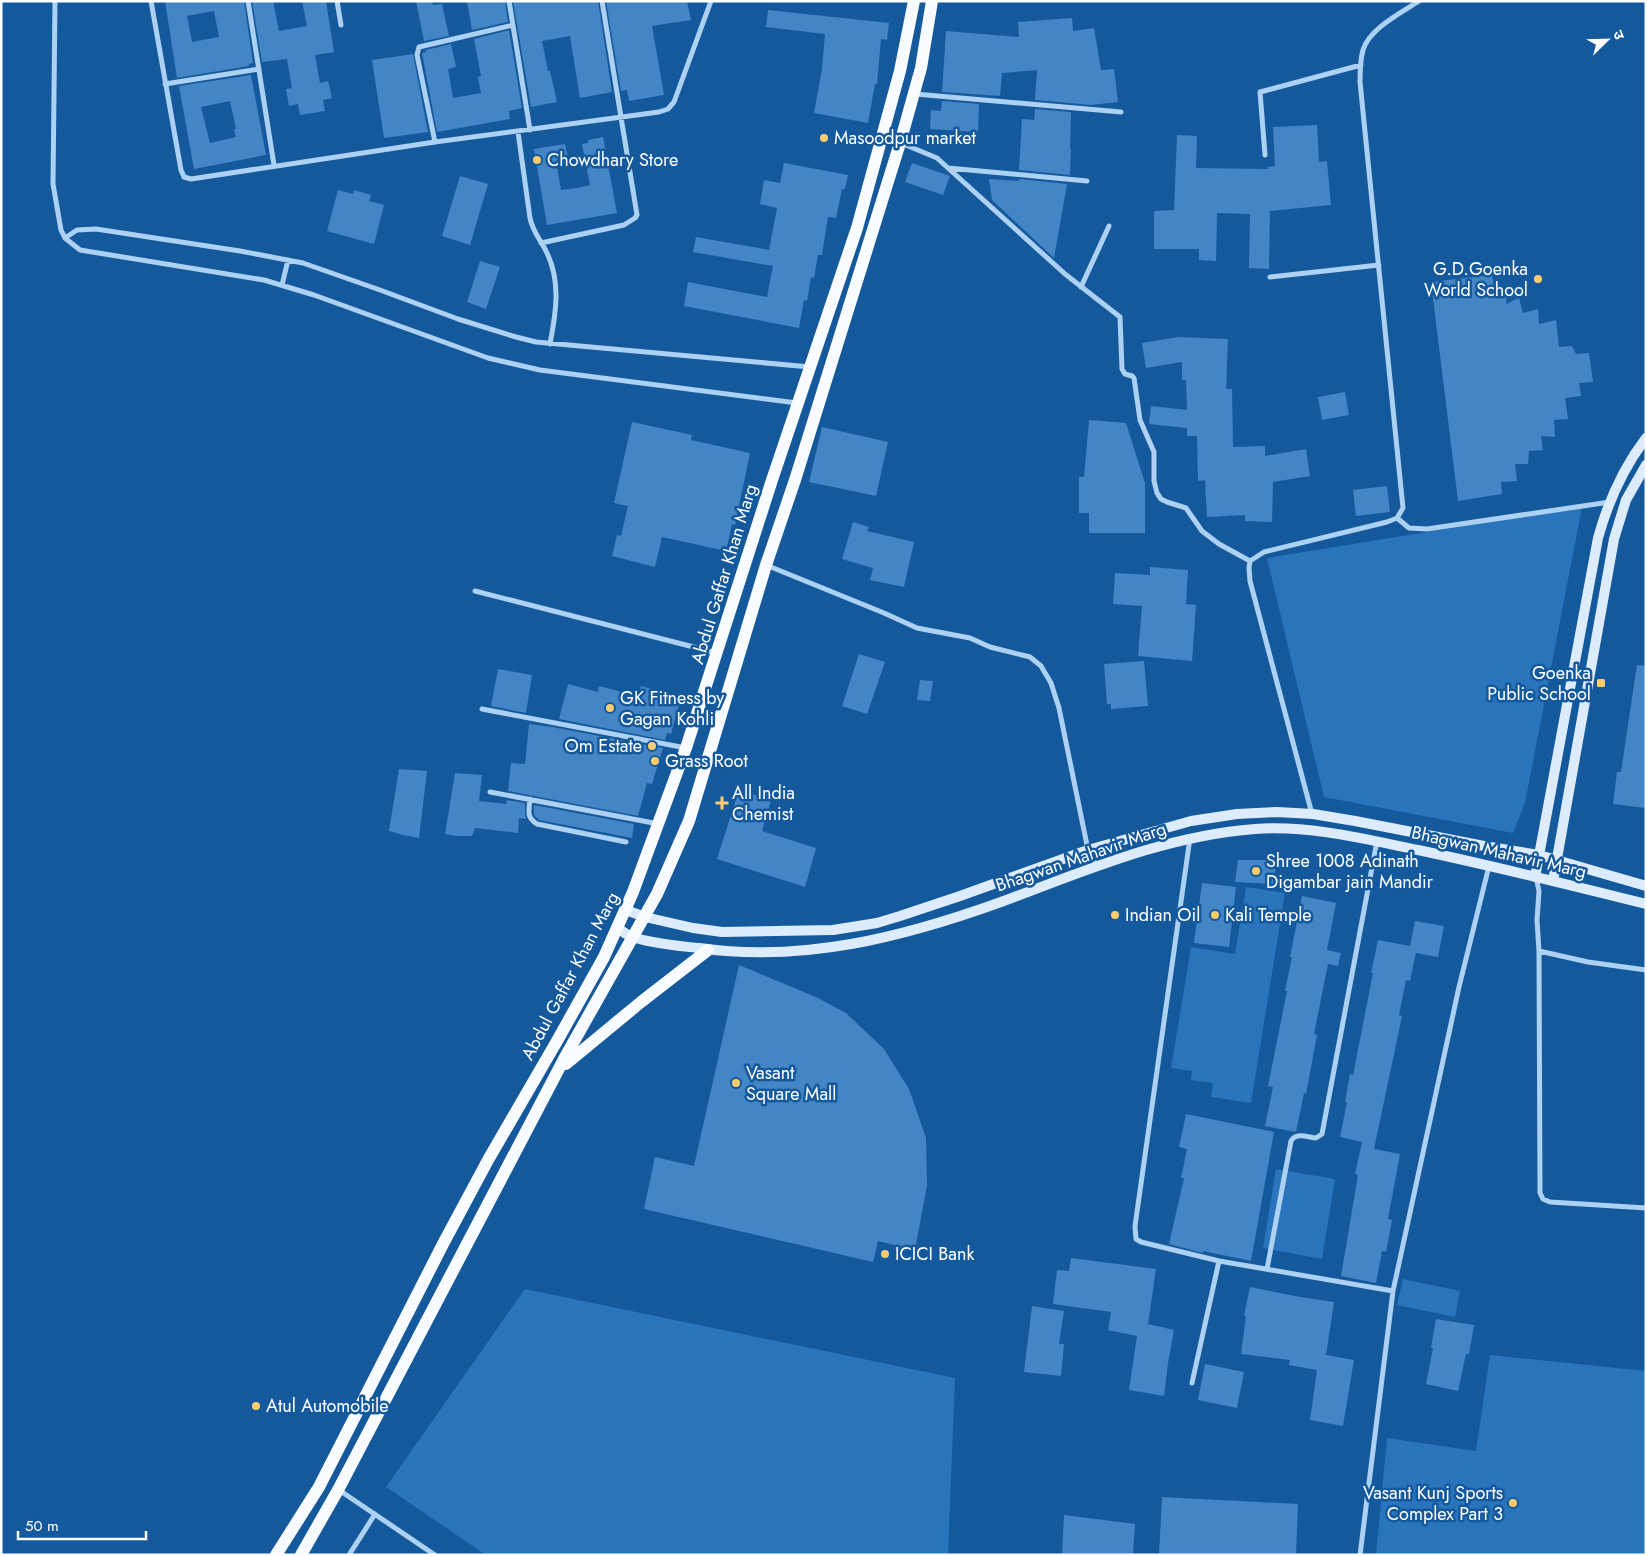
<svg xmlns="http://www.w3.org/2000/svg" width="1647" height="1556" viewBox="0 0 1647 1556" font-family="Jost,'Noto Sans Devanagari',sans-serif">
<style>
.green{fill:#2974bb}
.building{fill:#4385c5;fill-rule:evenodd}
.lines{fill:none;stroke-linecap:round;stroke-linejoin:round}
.street{stroke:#acd1f3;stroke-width:5}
.secondary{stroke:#dcecfd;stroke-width:10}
.primary{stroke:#f8fbff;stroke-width:12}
.poi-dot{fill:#ffcc6e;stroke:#15599d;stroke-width:2}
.labels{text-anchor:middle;stroke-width:5;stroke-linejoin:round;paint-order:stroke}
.poi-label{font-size:18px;fill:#fff;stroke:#15599d;text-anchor:start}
.street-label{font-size:18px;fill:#fff;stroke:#15599d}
</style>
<rect width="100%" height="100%" fill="#15599d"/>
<path class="green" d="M1582,507L1525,803L1513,833L1324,797L1267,558Z
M1246,887L1285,893L1251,1103L1211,1097L1213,1083L1191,1080L1192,1071L1171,1068L1191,947L1235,954Z
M1276,1169L1335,1179L1322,1259L1263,1248Z
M1403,1279L1460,1291L1455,1317L1397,1305Z
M525,1289L955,1378L948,1555H486L386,1487Z
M1490,1355L1646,1371V1555H1376L1387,1438L1476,1451Z"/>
<path class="building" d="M165,1H244L253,63L249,64V66L177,78ZM214,11L219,37L192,42L187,16Z
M252,1H273L279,31L307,26L302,1H326L334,52L315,55L320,83L328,81L332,98L323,100L325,111L300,115L298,104L289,106L286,89L292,88L287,59L262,62Z
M416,1H432L433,5L442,4L449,36L424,41Z
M467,1H505L508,22L472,30Z
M513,1H598L612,92L580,98L570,36L542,41L548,71H550L557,102L531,107Z
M606,1H687L691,20L652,26L664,95L629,101L627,90L621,91Z
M768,10L889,23L887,40L881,39L877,84H875L868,123L814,113L822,69L825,34L766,27Z
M1072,18L1073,31L1094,28L1101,70L1114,69L1118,102L1091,105L1035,100L1037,70L1002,73L1000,96L942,92L946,31L1019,37L1018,22Z
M509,30L522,108L509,111L510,119L437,132L422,53L426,52V50L451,44L456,67L448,69L453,98L481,93L478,77L481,76L474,39Z
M413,54L428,132L384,138L372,60Z
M251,75L266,155L194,169L179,86ZM230,101L236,129H234L236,137L210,143L201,107Z
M942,101L979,104L978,132L930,129L931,110L941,111Z
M1035,109L1071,112L1070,149H1071L1070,175L1019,170L1022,119L1034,120Z
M1317,125L1319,162L1327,161L1331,205L1270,211L1269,269L1249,268L1250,214L1217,213L1216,261L1199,260V249H1154V211L1174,210L1177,135L1197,136L1196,168L1268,169L1267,167L1275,166L1273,127Z
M603,137L617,213L547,225L534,149L565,144L568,158L556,161L561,190L577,188L590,185L582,144L588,143V140Z
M784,163L848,175L845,189H842L836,218L828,217L822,255H818L814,278L811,277L807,301L804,300L799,328L684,306L688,282L767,297L773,266L693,252L696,237L769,250L777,208L760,204L764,180L780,183Z
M912,163L950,176L943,195L905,182Z
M460,176L488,184L470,245L442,236Z
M989,179L1019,181V179L1067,184L1054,258L992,200Z
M338,190L353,194L354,190L371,195L369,201L384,205L374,244L327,231Z
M480,261L500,267L486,309L467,302Z
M1492,275L1494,290L1507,288L1506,304L1519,298L1523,313L1538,309L1539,324L1556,320L1559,347L1572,346L1576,354L1589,353L1593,382L1579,383L1581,396L1565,398L1568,419L1554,420L1555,437L1541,436L1543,450L1529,451L1528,464H1515L1517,481L1501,482L1502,494L1458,501L1431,282Z
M1178,337L1228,339L1226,389H1232L1233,447L1265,446V456L1306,449L1310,476L1273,482L1272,522L1245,521V515L1207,517L1205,480L1198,481L1197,436H1187V428L1149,424L1151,406L1187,410L1186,380H1182V362L1146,368L1142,343Z
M1345,392L1349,415L1322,420L1318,397Z
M1089,420L1126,423L1145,483V533H1089V513H1079V477H1084Z
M632,422L692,435L691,440L750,453L735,525L732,524L726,551L662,537L655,567L612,556L617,535L621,536L628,506L614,503Z
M822,427L888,442L876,496L809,482Z
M1387,486L1390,512L1356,516L1353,490Z
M853,522L869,527L867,531L914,542L904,587L870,580L873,568L842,559Z
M1150,567L1188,570L1186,604L1196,605L1192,661L1138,656L1142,606L1113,604L1115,573L1150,575Z
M859,654L885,662L867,714L842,706Z
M1144,661L1148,706L1111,709V704H1107L1104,664Z
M1637,665L1646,666V808L1613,804L1617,772H1621Z
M498,669L532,675L526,713L491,706Z
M920,680L933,681L930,701L917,700Z
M568,684L598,692L599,686L638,696L641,686L681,697L671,734L667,733L665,740L559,719Z
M529,724L552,727L663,748L652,784L647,783L638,816L508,791L511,763L525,764Z
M399,769L427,771L419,838L403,835L389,831Z
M455,773L482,775L479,801L506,804L507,800L525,803V814L526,819L519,818L518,833L475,828L472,836H457L445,834Z
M739,790L771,800L762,831L816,848L805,887L717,859Z
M534,805L634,824L632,838L539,820L534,815Z
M1238,860H1277L1273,884L1235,882Z
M1202,883L1236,887L1229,947L1194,943Z
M1302,896L1336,903L1327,950L1341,953L1338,966L1328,964L1314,1034L1317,1035L1306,1094L1304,1093L1296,1132L1265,1126L1273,1087L1268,1086L1287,991H1285L1292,957H1290Z
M1415,921L1444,926L1438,957L1416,953L1410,981L1406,980L1399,1015L1402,1016L1374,1149L1400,1154L1388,1219L1392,1220L1386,1252L1382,1251L1376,1283L1341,1276L1358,1175L1355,1174L1362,1142L1340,1137L1347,1102H1345L1350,1074L1353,1075L1373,973H1371L1378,940L1410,946Z
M739,965L818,998L846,1013L884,1049L909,1089L926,1138L927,1185L915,1250L878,1241L873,1262L644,1209L655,1157L694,1166Z
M1186,1114L1274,1132L1251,1261L1203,1251V1253L1169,1244L1184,1178H1181L1187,1149L1179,1147Z
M1071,1258L1156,1269L1148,1324L1174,1330L1168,1363L1164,1396L1129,1390L1137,1336L1108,1330L1111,1312L1053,1304L1057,1270L1069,1271Z
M1250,1287L1300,1297L1334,1302L1326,1355L1354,1360L1343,1426L1310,1420L1317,1370L1289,1365L1290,1360L1241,1354L1246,1316H1244Z
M1032,1306L1064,1311L1059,1344H1064L1061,1376L1024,1372Z
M1436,1319L1474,1325L1469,1354H1466L1458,1391L1426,1384L1433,1348H1431Z
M1205,1364L1244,1372L1237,1408L1198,1400Z
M1162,1497L1298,1504L1296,1555H1159Z
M1064,1515L1135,1524L1133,1555H1062Z"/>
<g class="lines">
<path class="street" d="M55,1L53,184L61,230L65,238L80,250L264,280L314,295L488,358L540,370L797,403
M151,1L181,170L184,177L191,179L435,142L659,112L668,109L674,102L711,1
M248,1L274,165
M337,1L341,25
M509,1L530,130
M165,84L259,69
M915,94L1121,112
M518,132L530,218C533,233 541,240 547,253C561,282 556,313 550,344
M435,142L417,55L419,47L513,25
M901,143L937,158L1065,274L1120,317L1122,369L1125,374L1132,376L1134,378L1140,420L1154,452V481L1157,493L1161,499L1167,502L1186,508L1202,531L1219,544L1250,561
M1265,155L1260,92L1361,65
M948,168L1087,181
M65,238L77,230L96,229L240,251L303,263L380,290L458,319L516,337L536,342L810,367
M541,243L624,225L635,218L637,215L602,1
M1270,277L1379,265
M282,285L288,260
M1081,287L1109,226
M1397,518L1409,528L1427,529L1610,502
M766,565L884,613L917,628L970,638L990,647L1030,657L1041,666L1051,683L1059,708L1088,850L1097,865
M475,591L717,653
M482,709L686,748
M490,792L659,824
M530,799C529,811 526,817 537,824L626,842
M1312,814L1250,581L1249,568L1250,561L1264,552L1387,522L1397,518L1403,508L1360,82C1360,72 1360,61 1363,50C1369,29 1401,13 1419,1
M1190,838L1135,1226L1136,1239L1141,1242L1219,1261L1393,1291
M1536,877L1539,891L1537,920L1539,951L1540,1193L1543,1199L1550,1202L1646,1208
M1539,951L1588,962L1646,970
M1267,1269L1291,1141C1296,1132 1307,1137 1316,1138L1322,1134L1377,841
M1192,1383L1219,1261
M339,1490L435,1555
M349,1555L375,1514
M1360,1555L1393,1291L1459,987L1489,866"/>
<path class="secondary" d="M1535,877L1598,538C1608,502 1623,468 1646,438
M1553,881L1614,539L1626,500L1646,465
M626,910L645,917L693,928L722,932L833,930L877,923L900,916L960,896L1088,850L1191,821L1237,814L1277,812L1313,814L1355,821L1484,846L1539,855L1646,886
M618,928C623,932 629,937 636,938C656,944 678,946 699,948C803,963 904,937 1001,902C1085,871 1164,836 1255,829C1310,825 1365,839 1418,850C1494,866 1570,885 1646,904"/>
<path class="primary" d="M566,1064L641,1002L708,950
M276,1555L319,1487L443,1244L488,1160L557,1041L604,957L633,892L686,748L772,480L857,228L900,71L914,1
M301,1555L338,1490L564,1059L657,894L689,821L766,565L795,480L900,143L921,68L932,1"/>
</g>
<g class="poi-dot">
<circle cx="824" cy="138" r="5"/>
<circle cx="537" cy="160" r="5"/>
<circle cx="1538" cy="279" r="5"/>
<rect x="1596" y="678" width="10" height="10" rx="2.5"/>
<circle cx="610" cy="708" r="5"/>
<circle cx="652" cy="746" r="5"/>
<circle cx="655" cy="761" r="5"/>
<path d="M719.5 795.5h5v5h5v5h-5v5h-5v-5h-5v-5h5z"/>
<circle cx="1256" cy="871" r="5"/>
<circle cx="1115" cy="915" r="5"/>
<circle cx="1215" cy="915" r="5"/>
<circle cx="736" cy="1083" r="5"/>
<circle cx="885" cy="1254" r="5"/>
<circle cx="256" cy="1406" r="5"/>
<circle cx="1513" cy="1503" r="5"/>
</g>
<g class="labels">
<g class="poi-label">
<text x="834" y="144">Masoodpur market</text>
<text x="547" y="166">Chowdhary Store</text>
<text x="1528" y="275" text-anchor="end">G.D.Goenka<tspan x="1528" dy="21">World School</tspan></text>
<text x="1591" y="679" text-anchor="end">Goenka<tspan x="1591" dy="21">Public School</tspan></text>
<text x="620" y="704">GK Fitness by<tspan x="620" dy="21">Gagan Kohli</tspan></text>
<text x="642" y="752" text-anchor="end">Om Estate</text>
<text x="665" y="767">Grass Root</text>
<text x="732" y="799">All India<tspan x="732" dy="21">Chemist</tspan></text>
<text x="1266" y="867">Shree 1008 Adinath<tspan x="1266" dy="21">Digambar jain Mandir</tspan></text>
<text x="1125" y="921">Indian Oil</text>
<text x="1225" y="921">Kali Temple</text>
<text x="746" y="1079">Vasant<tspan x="746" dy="21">Square Mall</tspan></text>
<text x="895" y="1260">ICICI Bank</text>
<text x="266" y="1412">Atul Automobile</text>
<text x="1503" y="1499" text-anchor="end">Vasant Kunj Sports<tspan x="1503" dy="21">Complex Part 3</tspan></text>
</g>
<g class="street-label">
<text transform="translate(724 574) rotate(-73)" y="6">Abdul Gaffar Khan Marg</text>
<text transform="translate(1499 852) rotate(13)" y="6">Bhagwan Mahavir Marg</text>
<text transform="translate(1081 857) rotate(-19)" y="6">Bhagwan Mahavir Marg</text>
<text transform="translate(570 976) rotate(-62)" y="6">Abdul Gaffar Khan Marg</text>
</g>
</g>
<rect width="1647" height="1556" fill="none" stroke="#ffffff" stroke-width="5"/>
<g transform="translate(1607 40) rotate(67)" stroke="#15599d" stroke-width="4" paint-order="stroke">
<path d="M0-4L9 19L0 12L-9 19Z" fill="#ffffff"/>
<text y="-8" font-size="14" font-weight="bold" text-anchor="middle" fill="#ffffff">उ</text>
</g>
<path d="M18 1531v8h128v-8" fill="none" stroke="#ffffff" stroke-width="2.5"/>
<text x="25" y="1531" font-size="15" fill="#ffffff" stroke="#15599d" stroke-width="4" paint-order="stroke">50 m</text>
</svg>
